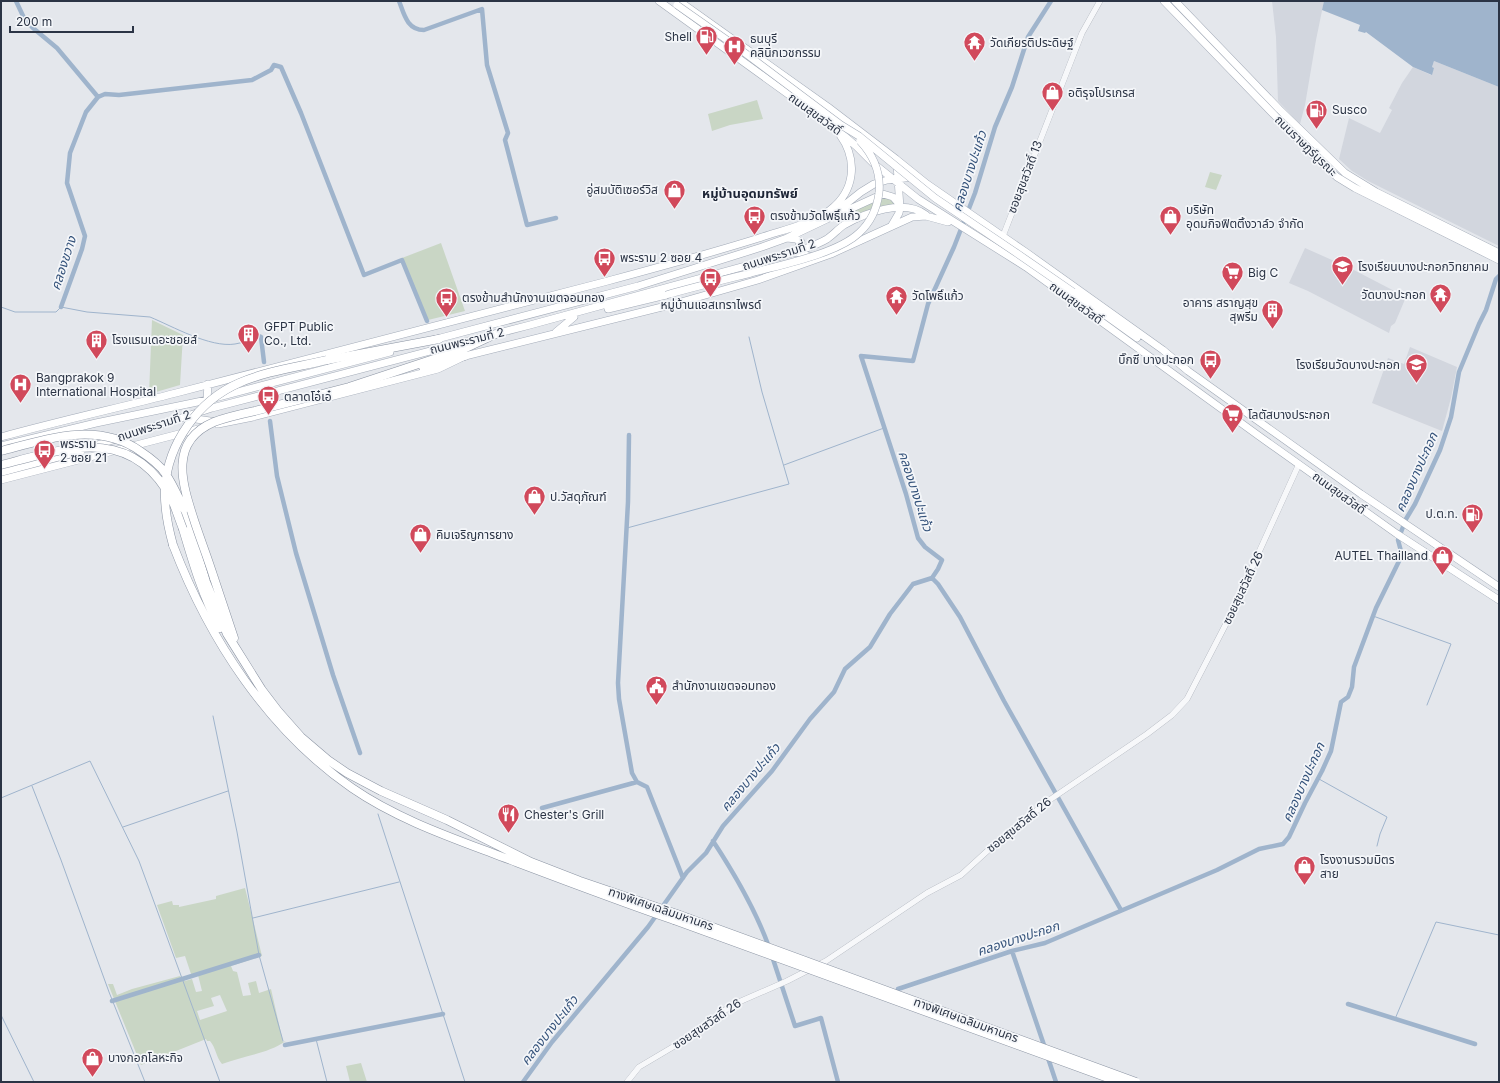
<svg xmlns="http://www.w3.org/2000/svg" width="1500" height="1083" viewBox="0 0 1500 1083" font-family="Inter,'Noto Sans Thai',sans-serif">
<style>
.built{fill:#d2d6de}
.green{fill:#c9d6c5;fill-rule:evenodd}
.water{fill:#9fb4cc}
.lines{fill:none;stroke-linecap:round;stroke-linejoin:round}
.stream{stroke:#9fb4cc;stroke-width:1}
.canal{stroke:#9fb4cc;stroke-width:4.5}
.minor-casing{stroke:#a9aeb7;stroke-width:6}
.major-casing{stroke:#a3abb8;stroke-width:8}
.highway-casing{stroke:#8b94a3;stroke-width:9}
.minor{stroke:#f7f8fa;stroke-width:5.5}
.major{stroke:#fff;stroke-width:7}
.highway{stroke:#fff;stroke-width:8}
.major-bridge-casing{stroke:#a3abb8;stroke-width:8;stroke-linecap:butt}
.highway-bridge-casing{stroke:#8b94a3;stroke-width:9;stroke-linecap:butt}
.major-bridge{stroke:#fff;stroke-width:7}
.highway-bridge{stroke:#fff;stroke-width:8}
.labels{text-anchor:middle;stroke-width:3.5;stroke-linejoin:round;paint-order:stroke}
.poi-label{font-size:12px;fill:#2b3445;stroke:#f4f6f9;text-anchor:start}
.street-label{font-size:12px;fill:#2b3445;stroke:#f4f6f9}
.water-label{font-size:13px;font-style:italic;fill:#34527a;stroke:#f4f6f9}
.neighbourhood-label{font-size:13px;font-weight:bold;fill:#1d2536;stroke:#f4f6f9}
</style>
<rect width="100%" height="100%" fill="#e4e7ec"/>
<path class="built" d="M1272,1H1324L1316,40L1305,105L1300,124L1278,101L1276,37Z
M1434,61L1499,87V246L1368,181L1352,171L1339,159L1349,118L1380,133L1392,110L1389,108L1402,83L1413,67L1431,75L1434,68L1432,67Z
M1305,248L1350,268L1406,297L1395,323L1391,326L1389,333L1308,291L1289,283Z
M1410,347L1457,367L1451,398L1442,431L1372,403L1388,358L1404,364Z"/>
<path class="green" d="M757,100L763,119L730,125L712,131L708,114Z
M1210,172L1222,175L1216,190L1205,187Z
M881,197L892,200L894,204L849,219L848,213Z
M441,243L465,311L428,320L402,258Z
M152,320L183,335L180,385L149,394Z
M245,888L262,956L231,966L233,971L237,972L243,996L251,995L248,983L256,981L259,993L271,989L283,1042L286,1041C267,1054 243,1056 222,1064C216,1057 216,1048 210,1041H207L206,1039L141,1065L108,984H113L117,995L132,989L180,976L185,981L192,979L196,992L202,991L198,975L191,974L185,956L176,958L157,905L172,901L173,905H179V907L216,899V896ZM220,995L227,1011L200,1020L197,1011L214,1006L211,998Z
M361,1063L367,1082H350L346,1066Z"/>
<path class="water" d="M1324,1H1499V87L1434,61L1432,67L1434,68L1432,75L1413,67L1366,32L1365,33L1358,31L1360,25L1322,10Z"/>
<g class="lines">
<path class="stream" d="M1,307L15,312H56L61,307L87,312L150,317C172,326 210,348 235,344C243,343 251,339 258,336
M784,465L884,428
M627,528L789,484L762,392L749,337
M1373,616L1451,644L1427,705
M213,716L237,832L259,955L283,1041
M1319,779L1387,817L1380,834L1377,846
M32,786L61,860L109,992L145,1082
M1,798L90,761L139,861L220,1082
M378,814L465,1082
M123,827L228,791
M253,918L399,882
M1,1015L34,1082
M1395,1019L1436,922L1499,935
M316,1039L327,1082"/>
<path class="canal" d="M16,1L24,18L33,28L57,48L98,97L86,112L70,153L67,183L85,236L82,249L61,307
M399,1C404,14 407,30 424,30L482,9L487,65L508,133L505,140L527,225L556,218
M98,97L105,94L119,95L252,80L271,70L274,65L281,67L301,113L364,275L402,260L427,321
M258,336L261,337L264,362
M270,421L277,476L296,553L333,675L360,753
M629,435L628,502L618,683L619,699L632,773L637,782L647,787L683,878
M932,578L938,584L960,617L1004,701L1121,910
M542,808L637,782
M713,841C734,873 756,911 769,947
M1012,951L1045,1048
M772,956L795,1026L821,1018L838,1082
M898,989L1012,951L1045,943L1217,870L1259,849L1283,844L1289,837L1305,803L1322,771L1331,751L1341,702L1348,697L1352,687L1354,667L1376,608L1402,555L1398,540L1406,519L1415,504L1440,450L1451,417L1459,372L1479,324L1486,310L1496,279L1499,276
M112,1001L259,955
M1348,1004L1475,1044
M285,1045L443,1014
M1047,1055L1056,1082
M523,1082L552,1042L648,927L687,872L706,853L723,826L772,771L810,719L834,692L845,669L870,647L890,614L913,584L932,578L938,569L942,560L925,547L918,538L906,494L861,356L913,361L928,304L954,247L975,193L995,127L1012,87L1028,37L1051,1"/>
<defs>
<path id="minor" d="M1003,236L1082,33L1100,1
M627,1082L639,1067L688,1038L732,1005L787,981L826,961L927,893L961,875L995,844L1051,799L1147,734L1172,715L1187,699L1229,618L1299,464"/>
<path id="major" d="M659,1L835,128L856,146L873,163L918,199L1026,267L1259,436L1397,534L1499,600
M679,1L828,107L896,159L927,184L1027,253L1163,350L1188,371L1361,494L1499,587
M1164,1L1312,154L1337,177L1355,188L1499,260
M1175,1L1279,109L1345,173L1376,192L1499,253
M837,215L883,194L893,197L900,205
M892,225L899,213L900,208L897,164
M787,238L796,239L801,242L796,252L812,257
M1073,292L1137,338
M608,309L666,295
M556,332L574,317
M433,340L638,286L762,247L787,238L827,219L861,192L874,184L887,180L914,177
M207,400L208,384
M189,418L217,422
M218,424L253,417L438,369L465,356L674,304L758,280L831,254L912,217L926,216L948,222
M1,437C59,421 118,408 176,393C319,356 462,320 604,282C656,268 708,254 759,238C782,230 810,225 830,210C855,191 858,160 840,135
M1,446L96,423L207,400L390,352
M91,447L212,408L530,325L796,252C806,248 817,245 827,239C833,235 838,229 844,225C865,213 904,198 926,215
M1,480L202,428"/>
<path id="highway" d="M327,360L439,339
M423,367L465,356
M314,396L349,387L464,349L498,333
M1,472L65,455
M184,509L206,582L227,634L262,690L278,711L301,737L328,760L347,773L381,791L447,820L531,862L580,881L677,914
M183,529C193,563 203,597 220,628
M173,545C209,639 268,730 352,788C394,817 444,835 492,853C553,876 613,899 674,920
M214,578L234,638"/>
</defs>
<use href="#minor" class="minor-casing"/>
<use href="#major" class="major-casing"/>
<use href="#highway" class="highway-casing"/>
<use href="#minor" class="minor"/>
<use href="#major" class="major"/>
<use href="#highway" class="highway"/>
<defs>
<path id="major-bridge" d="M677,5L737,47L841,125L859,136L935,198L1018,254L1073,292
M666,295C694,287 723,280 751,273C780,265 837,254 859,233C870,223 877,208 879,193C881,173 873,155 860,141"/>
<path id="highway-bridge" d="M1,451C47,439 97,421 140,451C149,457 159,464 165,473C173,484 178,497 184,509
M65,455L80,451
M1,465C67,448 132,424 172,500C176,509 179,519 183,529
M173,545C168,527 164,508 165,488C168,443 198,401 239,383C266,371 298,367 327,360
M214,578C208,559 201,541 195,523C183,486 167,442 214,422C227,417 241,414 255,411C275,406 295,401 314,396
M677,914L1136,1082
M674,920L1119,1082"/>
</defs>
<use href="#major-bridge" class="major-bridge-casing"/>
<use href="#highway-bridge" class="highway-bridge-casing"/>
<use href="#major-bridge" class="major-bridge"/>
<use href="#highway-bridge" class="highway-bridge"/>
</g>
<defs>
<symbol id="fuel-pin" viewBox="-11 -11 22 30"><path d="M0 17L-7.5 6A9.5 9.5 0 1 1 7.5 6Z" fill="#d1495b" stroke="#f4f6f9"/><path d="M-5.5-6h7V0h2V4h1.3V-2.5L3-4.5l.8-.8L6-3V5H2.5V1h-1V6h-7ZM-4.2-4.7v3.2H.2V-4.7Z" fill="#fff"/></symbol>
<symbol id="temple-pin" viewBox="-11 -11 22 30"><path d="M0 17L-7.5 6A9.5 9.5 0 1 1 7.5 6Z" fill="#d1495b" stroke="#f4f6f9"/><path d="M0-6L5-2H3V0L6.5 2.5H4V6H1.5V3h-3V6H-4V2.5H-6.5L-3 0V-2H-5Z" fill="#fff"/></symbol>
<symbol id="hospital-pin" viewBox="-11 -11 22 30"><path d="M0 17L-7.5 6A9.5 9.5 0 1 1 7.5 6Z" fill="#d1495b" stroke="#f4f6f9"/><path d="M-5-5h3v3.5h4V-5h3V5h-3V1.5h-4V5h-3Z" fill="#fff"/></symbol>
<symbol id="shop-pin" viewBox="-11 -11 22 30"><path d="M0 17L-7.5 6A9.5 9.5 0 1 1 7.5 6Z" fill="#d1495b" stroke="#f4f6f9"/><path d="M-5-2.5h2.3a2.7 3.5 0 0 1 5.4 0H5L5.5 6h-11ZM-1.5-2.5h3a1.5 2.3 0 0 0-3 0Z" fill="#fff"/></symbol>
<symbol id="bus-pin" viewBox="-11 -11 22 30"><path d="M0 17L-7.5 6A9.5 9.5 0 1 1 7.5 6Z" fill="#d1495b" stroke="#f4f6f9"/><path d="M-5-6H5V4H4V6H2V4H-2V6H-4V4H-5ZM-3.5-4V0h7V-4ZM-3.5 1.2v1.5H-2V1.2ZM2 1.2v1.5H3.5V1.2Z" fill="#fff"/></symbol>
<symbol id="school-pin" viewBox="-11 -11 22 30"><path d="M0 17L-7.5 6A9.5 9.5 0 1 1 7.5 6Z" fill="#d1495b" stroke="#f4f6f9"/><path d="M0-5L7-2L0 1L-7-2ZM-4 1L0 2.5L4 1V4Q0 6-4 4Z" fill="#fff"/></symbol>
<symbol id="supermarket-pin" viewBox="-11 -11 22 30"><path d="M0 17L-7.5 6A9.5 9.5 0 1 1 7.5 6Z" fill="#d1495b" stroke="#f4f6f9"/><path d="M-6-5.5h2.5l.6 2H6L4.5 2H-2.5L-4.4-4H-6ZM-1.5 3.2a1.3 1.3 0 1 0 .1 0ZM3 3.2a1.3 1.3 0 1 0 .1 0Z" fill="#fff"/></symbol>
<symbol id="building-pin" viewBox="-11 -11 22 30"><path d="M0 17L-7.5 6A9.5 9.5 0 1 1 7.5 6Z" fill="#d1495b" stroke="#f4f6f9"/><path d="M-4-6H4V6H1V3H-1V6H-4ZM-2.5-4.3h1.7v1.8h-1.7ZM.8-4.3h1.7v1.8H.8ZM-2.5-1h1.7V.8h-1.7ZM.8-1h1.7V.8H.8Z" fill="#fff"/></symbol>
<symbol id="civic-pin" viewBox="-11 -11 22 30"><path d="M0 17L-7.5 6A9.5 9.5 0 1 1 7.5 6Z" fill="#d1495b" stroke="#f4f6f9"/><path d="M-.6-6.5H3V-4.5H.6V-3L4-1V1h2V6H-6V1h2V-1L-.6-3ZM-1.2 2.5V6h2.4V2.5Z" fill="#fff"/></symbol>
<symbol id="restaurant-pin" viewBox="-11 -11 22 30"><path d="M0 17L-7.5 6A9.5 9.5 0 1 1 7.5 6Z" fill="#d1495b" stroke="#f4f6f9"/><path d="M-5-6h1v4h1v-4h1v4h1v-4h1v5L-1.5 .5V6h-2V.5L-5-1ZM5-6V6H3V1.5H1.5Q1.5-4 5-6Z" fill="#fff"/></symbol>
</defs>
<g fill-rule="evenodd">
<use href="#fuel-pin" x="694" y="24" width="25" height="34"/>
<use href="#temple-pin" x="962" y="30" width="25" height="34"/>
<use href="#hospital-pin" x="722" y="34" width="25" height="34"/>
<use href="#shop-pin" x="1040" y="80" width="25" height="34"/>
<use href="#fuel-pin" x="1304" y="98" width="25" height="34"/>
<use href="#shop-pin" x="662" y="178" width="25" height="34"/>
<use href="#bus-pin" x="742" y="204" width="25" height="34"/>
<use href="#shop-pin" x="1158" y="204" width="25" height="34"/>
<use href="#bus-pin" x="592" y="246" width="25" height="34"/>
<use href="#school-pin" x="1330" y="254" width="25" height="34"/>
<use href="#supermarket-pin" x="1220" y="260" width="25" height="34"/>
<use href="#bus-pin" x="698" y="266" width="25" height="34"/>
<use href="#temple-pin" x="1428" y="282" width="25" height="34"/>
<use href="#temple-pin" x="884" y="284" width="25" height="34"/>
<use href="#bus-pin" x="434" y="286" width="25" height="34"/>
<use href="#building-pin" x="1260" y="298" width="25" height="34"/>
<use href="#building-pin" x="236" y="322" width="25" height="34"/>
<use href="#building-pin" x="84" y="328" width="25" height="34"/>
<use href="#bus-pin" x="1198" y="348" width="25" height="34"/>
<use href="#school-pin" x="1404" y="352" width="25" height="34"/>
<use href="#hospital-pin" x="8" y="372" width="25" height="34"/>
<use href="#bus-pin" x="256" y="384" width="25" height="34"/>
<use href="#supermarket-pin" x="1220" y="402" width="25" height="34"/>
<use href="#bus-pin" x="32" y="438" width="25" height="34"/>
<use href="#shop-pin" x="522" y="484" width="25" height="34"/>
<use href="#fuel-pin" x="1460" y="502" width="25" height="34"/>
<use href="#shop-pin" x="408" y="522" width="25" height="34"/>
<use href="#shop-pin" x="1430" y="544" width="25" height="34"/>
<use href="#civic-pin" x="644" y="674" width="25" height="34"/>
<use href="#restaurant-pin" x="496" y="802" width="25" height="34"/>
<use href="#shop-pin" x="1292" y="854" width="25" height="34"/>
<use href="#shop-pin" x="80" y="1046" width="25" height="34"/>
</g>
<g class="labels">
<g class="poi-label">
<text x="692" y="41" text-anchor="end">Shell</text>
<text x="750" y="43">ธนบุรี<tspan x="750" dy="14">คลินิกเวชกรรม</tspan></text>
<text x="990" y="47">วัดเกียรติประดิษฐ์</text>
<text x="1068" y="97">อติรุจโปรเกรส</text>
<text x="1332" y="114">Susco</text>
<text x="658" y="194" text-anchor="end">อู่สมบัติเซอร์วิส</text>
<text x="1186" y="214">บริษัท<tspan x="1186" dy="14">อุดมกิจฟิตติ้งวาล์ว จำกัด</tspan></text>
<text x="770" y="220">ตรงข้ามวัดโพธฺิ์แก้ว</text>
<text x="620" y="262">พระราม 2 ซอย 4</text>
<text x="1358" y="271">โรงเรียนบางปะกอกวิทยาคม</text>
<text x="1248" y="277">Big C</text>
<text x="1426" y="299" text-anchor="end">วัดบางปะกอก</text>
<text x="912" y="300">วัดโพธิ์แก้ว</text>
<text x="462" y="302">ตรงข้ามสำนักงานเขตจอมทอง</text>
<text x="1258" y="307" text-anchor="end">อาคาร สราญสุข<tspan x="1258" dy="14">สุพรีม</tspan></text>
<text x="711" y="309" text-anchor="middle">หมู่บ้านแอสเทราไพรด์</text>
<text x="264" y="331">GFPT Public<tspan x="264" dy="14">Co., Ltd.</tspan></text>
<text x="112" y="344">โรงแรมเดอะชอยส์</text>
<text x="1194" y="364" text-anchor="end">บิ๊กซี บางปะกอก</text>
<text x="1400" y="369" text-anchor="end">โรงเรียนวัดบางปะกอก</text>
<text x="36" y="382">Bangprakok 9<tspan x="36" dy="14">International Hospital</tspan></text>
<text x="284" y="401">ตลาดโอ๋เอ๋</text>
<text x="1248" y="419">โลตัสบางประกอก</text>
<text x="60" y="448">พระราม<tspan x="60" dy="14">2 ซอย 21</tspan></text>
<text x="550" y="501">ป.วัสดุภัณฑ์</text>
<text x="1458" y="518" text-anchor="end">ป.ต.ท.</text>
<text x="436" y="539">คิมเจริญการยาง</text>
<text x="1428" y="560" text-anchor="end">AUTEL Thailland</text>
<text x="672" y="690">สำนักงานเขตจอมทอง</text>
<text x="524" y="819">Chester's Grill</text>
<text x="1320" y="864">โรงงานรวมมิตร<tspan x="1320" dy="14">สาย</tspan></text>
<text x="108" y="1062">บางกอกโลหะกิจ</text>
</g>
<g class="street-label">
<text transform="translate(815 114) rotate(36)" y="4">ถนนสุขสวัสดิ์</text>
<text transform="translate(1306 146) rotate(44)" y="4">ถนนราษฎร์บูรณะ</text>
<text transform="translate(1025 177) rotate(-69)" y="4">ซอยสุขสวัสดิ์ 13</text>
<text transform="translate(779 255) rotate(-18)" y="4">ถนนพระรามที่ 2</text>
<text transform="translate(1076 303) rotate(36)" y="4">ถนนสุขสวัสดิ์</text>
<text transform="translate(467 341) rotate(-14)" y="4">ถนนพระรามที่ 2</text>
<text transform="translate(154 426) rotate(-18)" y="4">ถนนพระรามที่ 2</text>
<text transform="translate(1339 493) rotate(36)" y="4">ถนนสุขสวัสดิ์</text>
<text transform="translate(1243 588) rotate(-65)" y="4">ซอยสุขสวัสดิ์ 26</text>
<text transform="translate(1019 825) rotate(-39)" y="4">ซอยสุขสวัสดิ์ 26</text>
<text transform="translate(661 909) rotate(19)" y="4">ทางพิเศษเฉลิมมหานคร</text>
<text transform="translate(966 1020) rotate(20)" y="4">ทางพิเศษเฉลิมมหานคร</text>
<text transform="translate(707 1024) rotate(-34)" y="4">ซอยสุขสวัสดิ์ 26</text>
</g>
<g class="water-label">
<text transform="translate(969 171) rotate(-72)" y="5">คลองบางปะแก้ว</text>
<text transform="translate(63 263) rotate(-72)" y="5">คลองขวาง</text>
<text transform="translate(1416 472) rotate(-66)" y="5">คลองบางปะกอก</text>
<text transform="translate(916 491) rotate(72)" y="5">คลองบางปะแก้ว</text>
<text transform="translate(750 777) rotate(-50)" y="5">คลองบางปะแก้ว</text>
<text transform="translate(1303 782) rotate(-66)" y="5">คลองบางปะกอก</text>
<text transform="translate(1018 938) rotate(-18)" y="5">คลองบางปะกอก</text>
<text transform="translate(549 1030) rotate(-52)" y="5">คลองบางปะแก้ว</text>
</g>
<g class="neighbourhood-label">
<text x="750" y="198">หมู่บ้านอุดมทรัพย์</text>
</g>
</g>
<rect width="1500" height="1083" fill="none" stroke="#2b3445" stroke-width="4"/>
<path d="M10 26v6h123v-6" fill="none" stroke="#2b3445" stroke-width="2"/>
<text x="16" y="26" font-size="12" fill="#2b3445" stroke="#f4f6f9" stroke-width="3" paint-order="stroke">200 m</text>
</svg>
